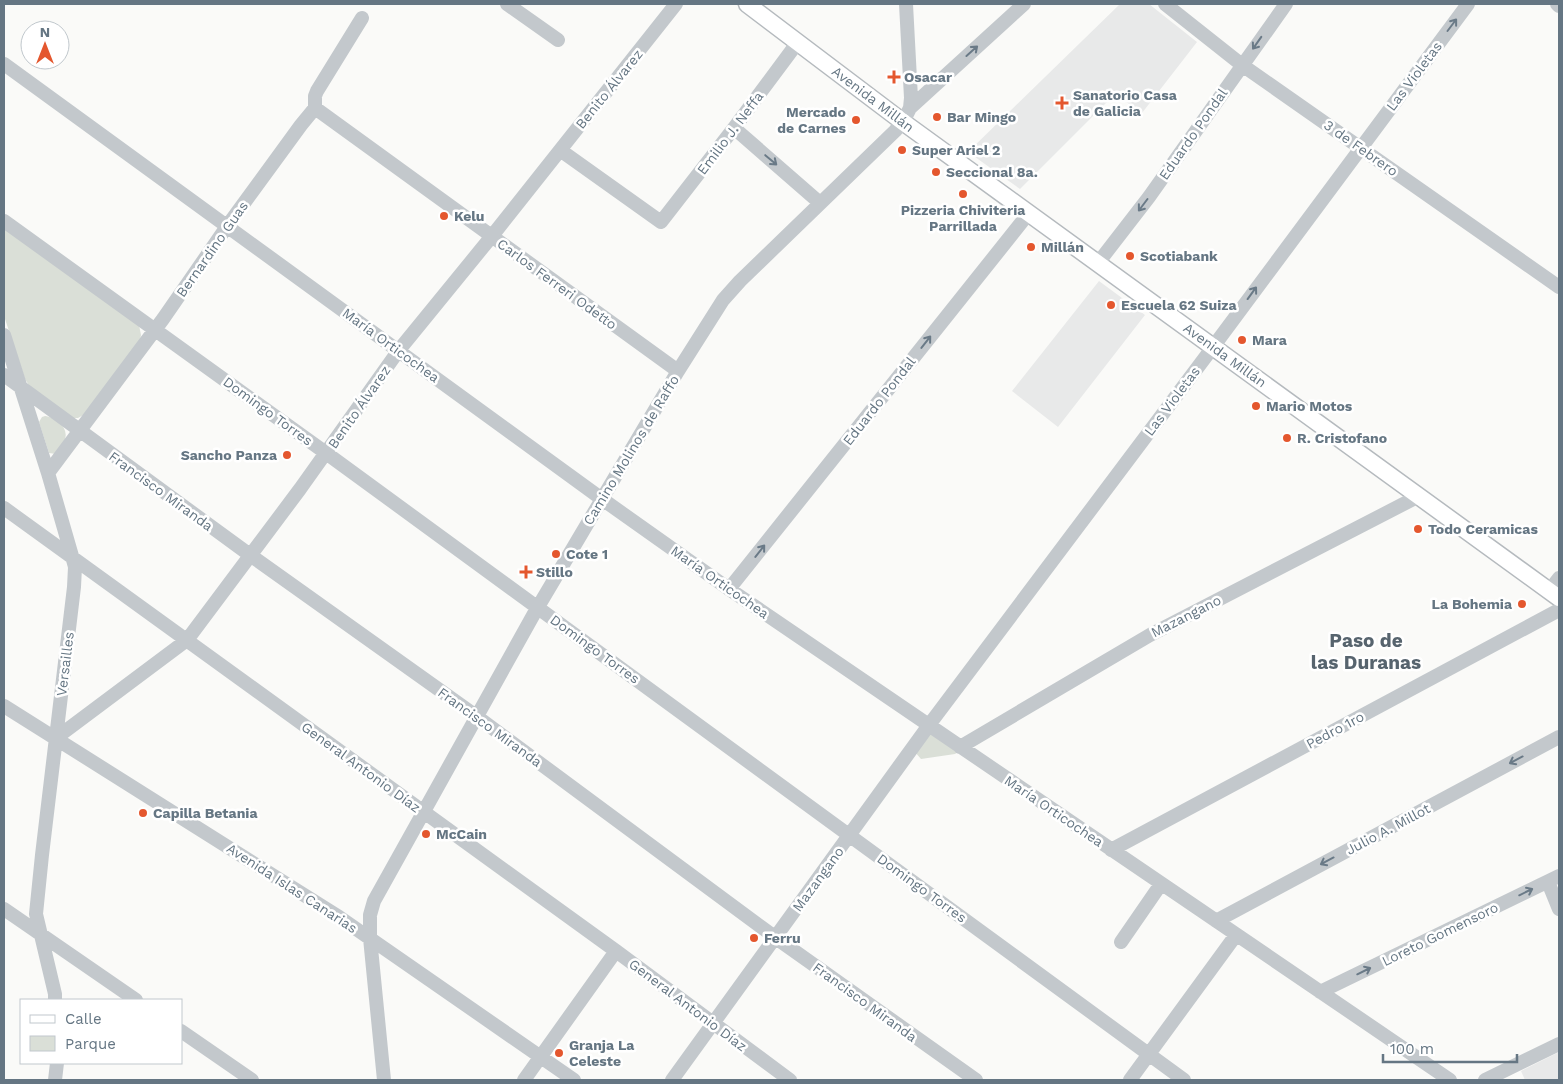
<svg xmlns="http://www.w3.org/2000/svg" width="1563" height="1084" viewBox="0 0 1563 1084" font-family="'Work Sans',sans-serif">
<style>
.built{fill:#e8e9e9}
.green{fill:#dadfd7}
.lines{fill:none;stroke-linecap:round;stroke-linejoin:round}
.major-casing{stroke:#b5babe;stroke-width:19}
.minor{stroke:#c3c8cc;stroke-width:14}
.major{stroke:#fff;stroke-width:16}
.oneway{stroke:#6a7a87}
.poi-dot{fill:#e4572e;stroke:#fff;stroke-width:2}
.labels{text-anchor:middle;stroke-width:5;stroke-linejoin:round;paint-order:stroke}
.street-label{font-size:14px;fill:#657683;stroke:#fff}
.poi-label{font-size:14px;font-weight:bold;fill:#657683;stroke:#fff;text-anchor:start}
.district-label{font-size:19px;font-weight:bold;fill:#57646e;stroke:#fff}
</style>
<rect width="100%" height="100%" fill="#fafaf8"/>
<path class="built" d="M1120,4H1149L1197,42L1142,113L1115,94L1020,189L968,152Z
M1099,281L1145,315L1058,427L1012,391Z
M1559,1052V1080H1525L1521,1071Z"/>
<path class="green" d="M4,227L139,325L141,335L140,340L85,414L78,418H72L30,387L25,379L4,316Z
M45,416C55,417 69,427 65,439C64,444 59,449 56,454L49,453L39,422L42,417Z
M930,734L959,751L955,754L921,759L915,752Z"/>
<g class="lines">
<defs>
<path id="major" d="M747,4L903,122L1559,598"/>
</defs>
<use href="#major" class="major-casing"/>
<path class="minor" d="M507,4L558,40
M1165,4L1242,65L1559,287
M1557,4L1559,6
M4,64L602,499L729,589L1450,1080
M315,108L678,371
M910,108L1024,4
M734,128L820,203
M560,150L661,222L734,128L798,42
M4,221L326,453L1184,1080
M1098,263L1149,197L1286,4
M4,335L48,473L72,556L75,567L74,587L42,855L36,914L55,994V1000
M4,375L250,555L476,716L776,938L976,1080
M48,473L163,319L228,225L301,125L315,108V96L317,91L362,18
M4,508L616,951L790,1080
M729,589L1029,213
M1549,591L1559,578
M4,706L339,917L574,1080
M56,738L187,640L300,489L399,350L492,236L676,4
M960,747L1150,635L1419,496
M1111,850L1559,610
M1548,882L1559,909
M4,909L136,1000
M1216,921L1559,737
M1121,942L1161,884
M1320,992L1559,876
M181,1031L252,1080
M55,1080L57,1063
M384,1080L370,938V915L374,901L535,612L602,499L678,371L723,300L740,281L895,131L903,122L910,108L911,98L906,4
M524,1080L616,951
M672,1080L929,725L1213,347L1468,4
M1130,1080L1236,935
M1485,1080L1559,1044"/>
<use href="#major" class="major"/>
</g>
<defs><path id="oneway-shaft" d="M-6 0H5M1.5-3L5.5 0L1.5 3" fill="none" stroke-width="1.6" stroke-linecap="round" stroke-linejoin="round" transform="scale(1.25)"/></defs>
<g class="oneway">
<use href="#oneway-shaft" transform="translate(1452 25) rotate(-53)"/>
<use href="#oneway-shaft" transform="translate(1257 43) rotate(125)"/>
<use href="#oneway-shaft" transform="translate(972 51) rotate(-42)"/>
<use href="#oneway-shaft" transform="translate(771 160) rotate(40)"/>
<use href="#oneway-shaft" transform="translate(1143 205) rotate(127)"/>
<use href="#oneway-shaft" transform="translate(1252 293) rotate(-54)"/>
<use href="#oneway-shaft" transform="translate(926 342) rotate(-52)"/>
<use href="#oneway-shaft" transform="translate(760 551) rotate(-52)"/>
<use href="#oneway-shaft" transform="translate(1516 760) rotate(152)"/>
<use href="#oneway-shaft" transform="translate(1327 861) rotate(152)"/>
<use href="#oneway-shaft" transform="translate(1526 892) rotate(-26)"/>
<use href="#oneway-shaft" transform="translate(1364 971) rotate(-26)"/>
</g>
<g class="poi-dot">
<path d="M891.5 69.5h5v5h5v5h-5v5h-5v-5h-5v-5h5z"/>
<path d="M1059.5 95.5h5v5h5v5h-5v5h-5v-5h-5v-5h5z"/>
<circle cx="937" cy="117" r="5"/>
<circle cx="856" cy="120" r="5"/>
<circle cx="902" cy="150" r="5"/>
<circle cx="936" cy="172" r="5"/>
<circle cx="963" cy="194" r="5"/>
<circle cx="444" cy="216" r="5"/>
<circle cx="1031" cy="247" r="5"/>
<circle cx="1130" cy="256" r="5"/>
<circle cx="1111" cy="305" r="5"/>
<circle cx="1242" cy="340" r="5"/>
<circle cx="1256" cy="406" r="5"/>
<circle cx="1287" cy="438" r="5"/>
<circle cx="287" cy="455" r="5"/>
<circle cx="1418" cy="529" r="5"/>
<circle cx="556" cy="554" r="5"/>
<path d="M523.5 564.5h5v5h5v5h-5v5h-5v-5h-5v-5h5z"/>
<circle cx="1522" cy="604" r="5"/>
<circle cx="143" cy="813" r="5"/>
<circle cx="426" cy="834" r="5"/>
<circle cx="754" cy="938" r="5"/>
<circle cx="559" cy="1053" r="5"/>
</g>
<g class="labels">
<g class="street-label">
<text transform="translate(1414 76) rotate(-53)" y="5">Las Violetas</text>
<text transform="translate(609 89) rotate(-51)" y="5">Benito Álvarez</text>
<text transform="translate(873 99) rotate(37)" y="5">Avenida Millán</text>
<text transform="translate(730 133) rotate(-53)" y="5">Emilio J. Neffa</text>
<text transform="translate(1193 134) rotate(-55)" y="5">Eduardo Pondal</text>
<text transform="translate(1361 148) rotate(35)" y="5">3 de Febrero</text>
<text transform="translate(212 249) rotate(-55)" y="5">Bernardino Guas</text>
<text transform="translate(557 284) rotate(36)" y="5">Carlos Ferreri Odetto</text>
<text transform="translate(391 345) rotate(36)" y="5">María Orticochea</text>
<text transform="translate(1225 355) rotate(36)" y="5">Avenida Millán</text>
<text transform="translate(879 401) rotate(-52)" y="5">Eduardo Pondal</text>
<text transform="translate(1172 401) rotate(-53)" y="5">Las Violetas</text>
<text transform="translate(359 407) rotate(-55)" y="5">Benito Álvarez</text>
<text transform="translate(268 411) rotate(36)" y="5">Domingo Torres</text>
<text transform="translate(631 450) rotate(-59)" y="5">Camino Molinos de Raffo</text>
<text transform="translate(161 491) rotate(36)" y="5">Francisco Miranda</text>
<text transform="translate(720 582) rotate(35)" y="5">María Orticochea</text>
<text transform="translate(1186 616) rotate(-27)" y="5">Mazangano</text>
<text transform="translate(595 649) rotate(36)" y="5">Domingo Torres</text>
<text transform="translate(65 664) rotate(-83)" y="5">Versailles</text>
<text transform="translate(490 727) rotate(36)" y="5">Francisco Miranda</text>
<text transform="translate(1335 730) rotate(-28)" y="5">Pedro 1ro</text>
<text transform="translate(361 767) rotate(36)" y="5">General Antonio Díaz</text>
<text transform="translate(1054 811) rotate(34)" y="5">María Orticochea</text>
<text transform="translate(1388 829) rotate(-28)" y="5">Julio A. Millot</text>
<text transform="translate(818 879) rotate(-54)" y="5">Mazangano</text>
<text transform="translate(292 888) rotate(33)" y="5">Avenida Islas Canarias</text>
<text transform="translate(922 888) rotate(36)" y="5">Domingo Torres</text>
<text transform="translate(1440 934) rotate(-26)" y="5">Loreto Gomensoro</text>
<text transform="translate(865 1002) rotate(36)" y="5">Francisco Miranda</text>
<text transform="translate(688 1005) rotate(37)" y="5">General Antonio Díaz</text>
</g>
<g class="poi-label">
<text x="904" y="82">Osacar</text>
<text x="1073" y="100">Sanatorio Casa<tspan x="1073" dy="16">de Galicia</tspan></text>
<text x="846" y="117" text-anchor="end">Mercado<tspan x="846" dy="16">de Carnes</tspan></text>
<text x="947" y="122">Bar Mingo</text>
<text x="912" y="155">Super Ariel 2</text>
<text x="946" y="177">Seccional 8a.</text>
<text x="963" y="215" text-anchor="middle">Pizzeria Chiviteria<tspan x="963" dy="16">Parrillada</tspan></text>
<text x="454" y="221">Kelu</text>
<text x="1041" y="252">Millán</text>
<text x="1140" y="261">Scotiabank</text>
<text x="1121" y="310">Escuela 62 Suiza</text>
<text x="1252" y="345">Mara</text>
<text x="1266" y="411">Mario Motos</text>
<text x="1297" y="443">R. Cristofano</text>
<text x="277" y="460" text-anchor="end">Sancho Panza</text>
<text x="1428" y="534">Todo Ceramicas</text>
<text x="566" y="559">Cote 1</text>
<text x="536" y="577">Stillo</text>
<text x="1512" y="609" text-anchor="end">La Bohemia</text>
<text x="153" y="818">Capilla Betania</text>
<text x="436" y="839">McCain</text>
<text x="764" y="943">Ferru</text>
<text x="569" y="1050">Granja La<tspan x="569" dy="16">Celeste</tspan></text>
</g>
<g class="district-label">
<text x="1366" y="647">Paso de<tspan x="1366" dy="22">las Duranas</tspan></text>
</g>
</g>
<rect width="1563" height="1084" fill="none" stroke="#657683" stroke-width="10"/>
<rect x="20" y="999" width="162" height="65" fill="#ffffff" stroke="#c1c8cd"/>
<rect x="30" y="1015" width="25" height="8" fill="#ffffff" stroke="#c1c8cd"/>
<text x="65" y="1024" font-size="15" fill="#657683">Calle</text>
<rect x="30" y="1036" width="25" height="15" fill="#dadfd7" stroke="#c1c8cd"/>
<text x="65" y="1049" font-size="15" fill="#657683">Parque</text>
<g transform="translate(45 45)"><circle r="24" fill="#ffffff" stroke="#c1c8cd"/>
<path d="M0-4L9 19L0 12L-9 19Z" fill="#e4572e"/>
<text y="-8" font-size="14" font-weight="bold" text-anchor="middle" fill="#657683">N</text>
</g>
<path d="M1383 1054v8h134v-8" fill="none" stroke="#657683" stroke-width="2.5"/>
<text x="1390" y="1054" font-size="15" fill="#657683" stroke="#ffffff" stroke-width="4" paint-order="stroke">100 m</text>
</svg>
